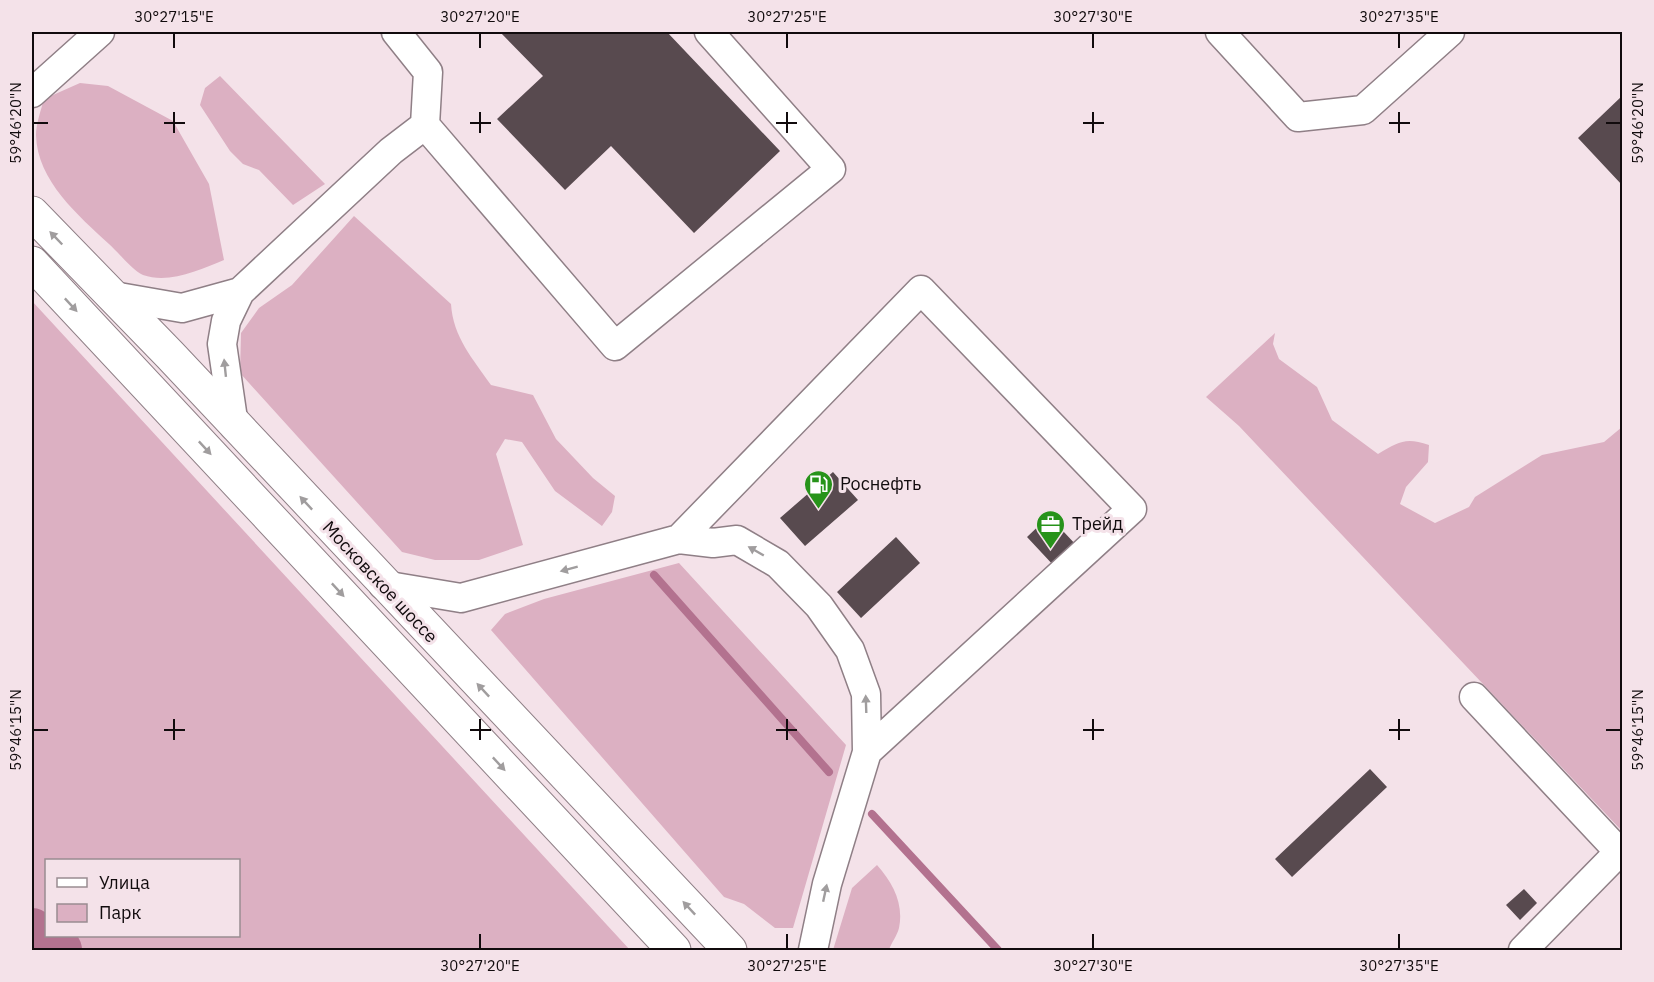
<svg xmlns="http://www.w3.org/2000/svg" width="1654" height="982" viewBox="0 0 1654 982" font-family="'IBM Plex Sans',sans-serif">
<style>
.green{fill:#dcb0c2}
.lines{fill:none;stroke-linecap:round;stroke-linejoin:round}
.stream{stroke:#b3728f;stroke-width:8}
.river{stroke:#b3728f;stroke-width:46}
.building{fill:#584a4f}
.minor-casing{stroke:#8f7f86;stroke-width:31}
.highway-casing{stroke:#8f7f86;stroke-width:35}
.minor{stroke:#fff;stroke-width:28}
.highway{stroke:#fff;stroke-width:33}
.oneway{fill:#a09d9e}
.ticks{fill:none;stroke:#110b0d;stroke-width:2}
.labels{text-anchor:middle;stroke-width:6;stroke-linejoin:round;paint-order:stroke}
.poi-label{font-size:18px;fill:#110b0d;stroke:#f4e2e9;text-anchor:start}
.street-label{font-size:18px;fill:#110b0d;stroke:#f4e2e9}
.neatline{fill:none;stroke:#110b0d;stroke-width:2}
.ticks-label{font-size:15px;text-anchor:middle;fill:#110b0d}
</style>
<rect width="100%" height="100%" fill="#f4e2e9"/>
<path class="green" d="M220,76L325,184L293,205L259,170L243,164L230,151L200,105L205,88Z
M80,83L108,86L173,121L209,184L224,260C200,270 169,284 143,275C132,270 118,252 109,244C79,216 37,181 36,135C36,124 41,110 44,99Z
M354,216L451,304C453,337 473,359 491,385L533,395L556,439L593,478L615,496L612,512L602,526L555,491L522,442L505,439L496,454L523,545L479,560H435L402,552L240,373L241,333L259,308L292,285Z
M32,301L630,950H80L54,936H238V860H46V929L32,918Z
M1275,333L1273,344L1279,359L1317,387L1332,420L1378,454C1399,442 1405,437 1429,445L1428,462L1406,487L1400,504L1435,523L1469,507L1475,497L1542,455L1604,442L1622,427V831L1239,426L1206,397Z
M679,563L846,745L793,928H775L744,904L724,897L491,630L505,614L544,599Z
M877,865C893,883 904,904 899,928C897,936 891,943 889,950H833L852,888Z"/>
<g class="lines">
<path class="stream" d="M654,575L829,772
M872,814L998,950"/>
<path class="river" d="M32,931L59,950"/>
</g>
<path class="building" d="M500,32H667L780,151L694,233L611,146L565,190L497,119L543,76Z
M1622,96V185L1578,138Z
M833,472L858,500L805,546L780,518Z
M1049,516L1077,546L1055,567L1027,537Z
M896,537L920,563L861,618L837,592Z
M1370,769L1387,787L1292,877L1275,859Z
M1524,889L1537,903L1520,920L1506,905Z"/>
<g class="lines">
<defs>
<path id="minor" d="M396,32L428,72L425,125
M1220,32L1298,117L1363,110L1450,32
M32,93L100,32
M240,292L391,151L425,125L615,346L831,169L709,32
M113,296L182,308L240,292L226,321L222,344L234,426
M679,539L921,290L1132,509L867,752
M383,585L461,598L679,539L713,543L737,540L778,564L819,606L850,650L866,694L867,752L827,884L813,950
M1474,697L1622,855
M1523,950L1619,852"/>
<path id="highway" d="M32,213L170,355L730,950
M32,263L674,950"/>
</defs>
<use href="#minor" class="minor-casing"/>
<use href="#highway" class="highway-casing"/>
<use href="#minor" class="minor"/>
<use href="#highway" class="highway"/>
</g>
<defs><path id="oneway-solid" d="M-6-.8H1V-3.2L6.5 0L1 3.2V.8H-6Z" transform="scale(1.5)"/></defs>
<g class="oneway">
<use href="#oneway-solid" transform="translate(56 238) rotate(-134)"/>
<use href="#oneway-solid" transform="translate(71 305) rotate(47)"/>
<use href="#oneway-solid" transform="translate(225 368) rotate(-96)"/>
<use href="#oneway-solid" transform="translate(205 448) rotate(47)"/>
<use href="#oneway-solid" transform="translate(306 503) rotate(-133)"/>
<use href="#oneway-solid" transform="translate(756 551) rotate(-150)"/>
<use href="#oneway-solid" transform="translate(569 569) rotate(165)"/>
<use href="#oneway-solid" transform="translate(338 590) rotate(47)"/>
<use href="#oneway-solid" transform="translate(483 690) rotate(-133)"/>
<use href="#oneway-solid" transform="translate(866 704) rotate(-92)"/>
<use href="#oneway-solid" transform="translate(499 764) rotate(47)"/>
<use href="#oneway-solid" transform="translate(825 893) rotate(-78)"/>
<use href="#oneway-solid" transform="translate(689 908) rotate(-133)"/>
</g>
<path class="ticks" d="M174,33V48M480,33V48M787,33V48M1093,33V48M1399,33V48M174,112V133M480,112V133M787,112V133M1093,112V133M1399,112V133M33,123H48M164,123H185M470,123H491M776,123H797M1083,123H1104M1389,123H1410M1606,123H1621M174,719V740M480,719V740M787,719V740M1093,719V740M1399,719V740M33,730H48M164,730H185M470,730H491M776,730H797M1083,730H1104M1389,730H1410M1606,730H1621M480,934V949M787,934V949M1093,934V949M1399,934V949"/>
<defs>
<symbol id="fuel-pin" viewBox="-11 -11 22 30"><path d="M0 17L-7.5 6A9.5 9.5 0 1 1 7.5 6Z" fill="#27931a" stroke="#f4e2e9"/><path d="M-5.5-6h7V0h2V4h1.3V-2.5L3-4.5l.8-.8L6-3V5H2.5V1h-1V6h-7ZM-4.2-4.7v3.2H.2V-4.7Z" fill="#fff"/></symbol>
<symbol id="office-pin" viewBox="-11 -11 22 30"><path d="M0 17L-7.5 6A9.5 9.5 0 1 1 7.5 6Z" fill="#27931a" stroke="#f4e2e9"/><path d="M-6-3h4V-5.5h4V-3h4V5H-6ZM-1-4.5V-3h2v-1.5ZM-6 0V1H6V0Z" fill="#fff"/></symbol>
</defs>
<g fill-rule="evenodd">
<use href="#fuel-pin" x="802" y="468" width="33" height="45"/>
<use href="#office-pin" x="1034" y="508" width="33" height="45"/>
</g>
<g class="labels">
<g class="poi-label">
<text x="840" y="490">Роснефть</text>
<text x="1072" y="530">Трейд</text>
</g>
<g class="street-label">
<text transform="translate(380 582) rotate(47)" y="6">Московское шоссе</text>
</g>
</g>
<rect width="1654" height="982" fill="none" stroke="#f4e2e9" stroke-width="66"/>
<rect x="45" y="859" width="195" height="78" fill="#f4e2e9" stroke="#998c91" stroke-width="1.5"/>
<rect x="57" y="878" width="30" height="9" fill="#ffffff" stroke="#998c91" stroke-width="1.5"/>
<text x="99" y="889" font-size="18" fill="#110b0d">Улица</text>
<rect x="57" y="904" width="30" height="18" fill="#dcb0c2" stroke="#998c91" stroke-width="1.5"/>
<text x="99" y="919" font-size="18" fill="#110b0d">Парк</text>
<rect x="33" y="33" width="1588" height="916" class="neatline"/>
<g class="ticks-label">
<text x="174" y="22">30°27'15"E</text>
<text x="480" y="22">30°27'20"E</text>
<text x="787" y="22">30°27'25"E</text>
<text x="1093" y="22">30°27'30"E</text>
<text x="1399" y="22">30°27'35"E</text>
<text transform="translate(16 123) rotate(-90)" y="5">59°46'20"N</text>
<text transform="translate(1638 123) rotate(-90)" y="5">59°46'20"N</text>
<text transform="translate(16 730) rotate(-90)" y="5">59°46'15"N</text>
<text transform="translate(1638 730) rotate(-90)" y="5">59°46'15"N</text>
<text x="480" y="971">30°27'20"E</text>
<text x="787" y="971">30°27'25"E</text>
<text x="1093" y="971">30°27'30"E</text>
<text x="1399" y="971">30°27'35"E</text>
</g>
</svg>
